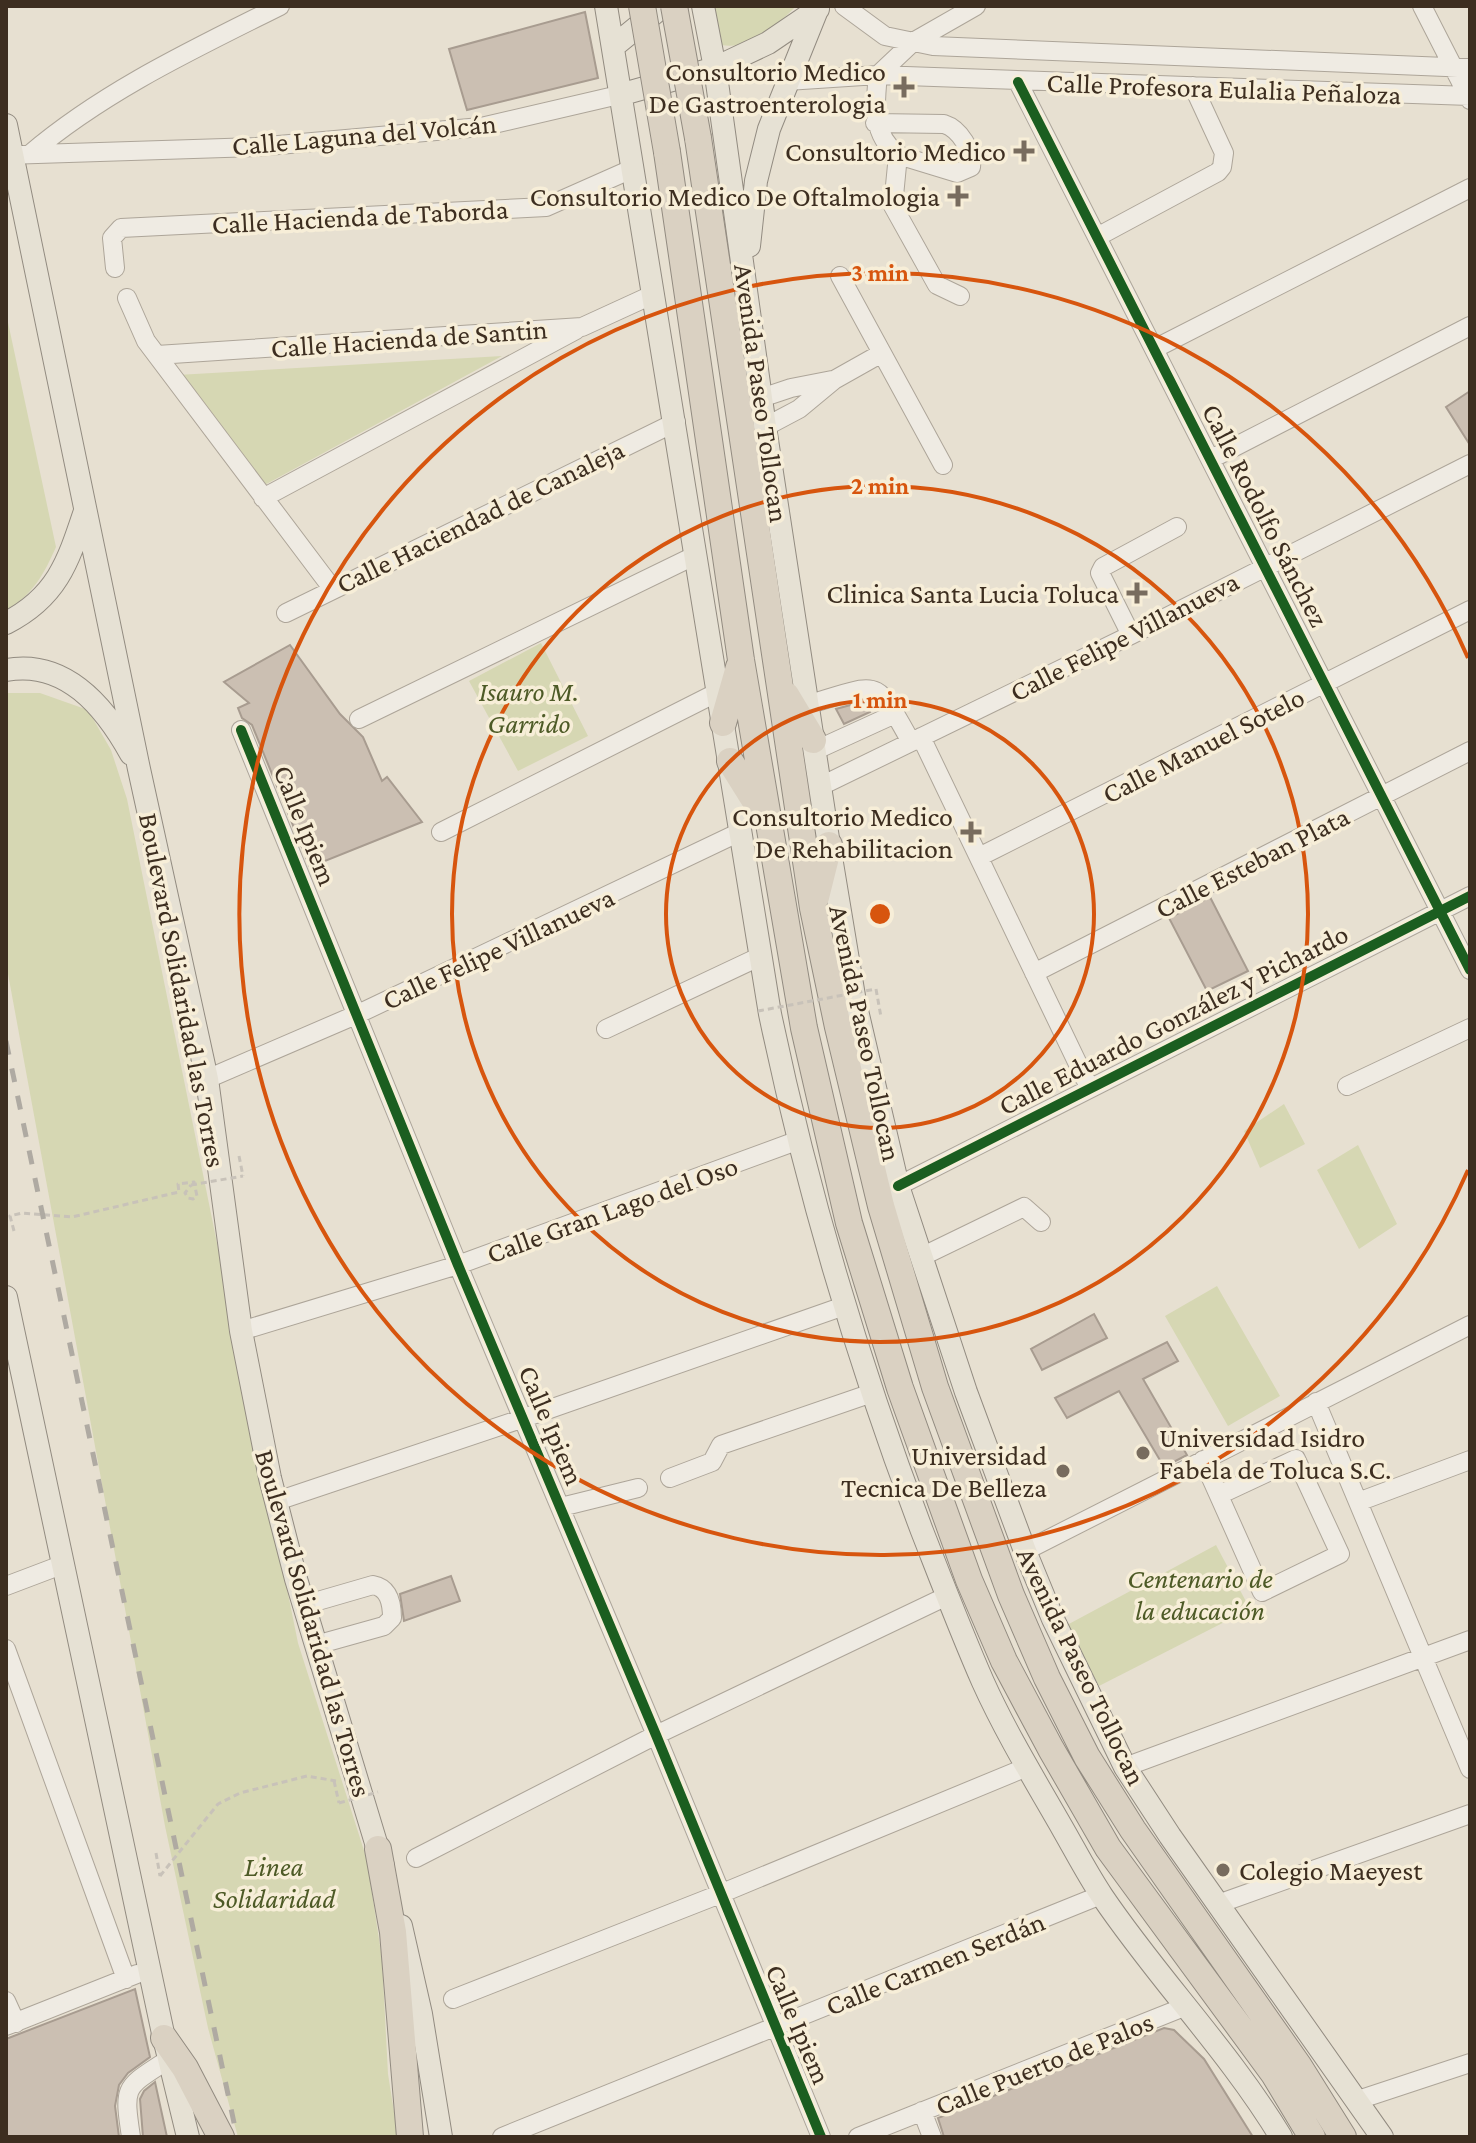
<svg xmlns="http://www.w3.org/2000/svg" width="1476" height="2143" viewBox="0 0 1476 2143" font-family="'Crimson Pro',serif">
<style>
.green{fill:#d6d7b3}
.building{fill:#cbbfb2;stroke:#a89c90;stroke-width:2}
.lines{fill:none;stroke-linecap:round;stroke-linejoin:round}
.minor-casing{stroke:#ada599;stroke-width:20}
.major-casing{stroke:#928b80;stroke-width:24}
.highway-casing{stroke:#928b80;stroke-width:28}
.path{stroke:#c8c2b9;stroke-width:3;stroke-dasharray:6 4;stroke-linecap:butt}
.minor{stroke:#efebe3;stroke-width:18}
.major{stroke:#e6e1d4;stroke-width:22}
.highway{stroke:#dad1c2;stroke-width:26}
.rail{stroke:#afaaa2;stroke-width:5;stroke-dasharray:14 14;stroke-linecap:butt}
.highway-bridge-casing{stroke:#928b80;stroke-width:28;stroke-linecap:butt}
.path-bridge{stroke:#c8c2b9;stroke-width:3;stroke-dasharray:6 4;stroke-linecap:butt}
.highway-bridge{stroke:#dad1c2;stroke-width:26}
.cycleway-casing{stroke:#f7eed8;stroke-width:15}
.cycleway{stroke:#1b5e20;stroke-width:10}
.ring{fill:none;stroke:#d7550e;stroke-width:4}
.poi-dot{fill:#786c5e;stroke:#f7eed8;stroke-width:3}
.labels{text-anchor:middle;stroke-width:7;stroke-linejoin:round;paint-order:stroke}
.poi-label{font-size:28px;fill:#3d2e20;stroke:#f7eed8;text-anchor:end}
.street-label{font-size:28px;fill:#3d2e20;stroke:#f7eed8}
.park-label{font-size:28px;font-style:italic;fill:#4d5a26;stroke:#f7eed8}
.centre{fill:#d7550e;stroke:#f7eed8;stroke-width:4}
.ring-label{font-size:24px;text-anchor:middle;font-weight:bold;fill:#d7550e;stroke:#f7eed8;stroke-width:7;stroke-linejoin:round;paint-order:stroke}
</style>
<rect width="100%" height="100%" fill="#e7e0d1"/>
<path class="green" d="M708,6H796C771,31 752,52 714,44Z
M6,313L56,547C44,574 33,595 6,610Z
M502,356L259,488L177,375Z
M541,643L588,736L518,771L469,681Z
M6,693H40L88,710L111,750L127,799L298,1643L367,1860L382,1959L388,2074L398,2137H238L208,2028L165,1826L6,963Z
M1284,1104L1305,1144L1260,1168L1244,1131Z
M1358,1145L1397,1224L1359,1249L1317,1170Z
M1217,1286L1280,1396L1228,1426L1165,1316Z
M1216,1545L1250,1609L1099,1686L1067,1625Z"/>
<path class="building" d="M585,12L598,78L467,110L449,49Z
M1470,391V445L1446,407Z
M290,645L340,714L363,737L382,781L387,777L422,822L310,867L252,725L242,718L238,708L249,703L224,682Z
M865,701L870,712L844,724L836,709Z
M1210,897L1248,971L1207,991L1169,918Z
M1094,1314L1107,1338L1042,1370L1031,1349Z
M1167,1342L1178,1361L1143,1379L1187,1455L1164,1467L1119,1391L1067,1418L1055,1398Z
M451,1576L460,1601L404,1621L400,1594Z
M135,1989L150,2057L128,2073L119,2085L115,2106L119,2137H6V2039Z
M1164,2028L1174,2030L1204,2059L1253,2137H944L938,2118Z
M155,2082L167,2137H143L140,2099L144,2091Z"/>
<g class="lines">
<defs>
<path id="minor" d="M844,6L885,36L933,46L1470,68
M1422,6L1470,100
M787,81L878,75L1470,96
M1018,82L1470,970
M875,123L944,124C960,129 973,151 971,167L957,173L898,155C871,134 875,104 878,75L913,42L976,6
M30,154C104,91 194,49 280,6
M6,155L256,147L481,127L623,94
M898,155L893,206L937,285L960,296
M1097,237L1218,172L1222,167L1224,153L1193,86
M115,268L112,238L121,228L546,207L634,168
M840,276L943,465
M127,298L146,341L332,588
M1154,349L1470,188
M157,355L582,327L654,294
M761,398L791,388L832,380
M765,427L799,409L834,380L882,353
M1211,459L1470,326
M263,498L576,330
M286,613L676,422
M1131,635L1100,573L1103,567L1177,527
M809,704C881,684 873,674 911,742
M359,719L694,556
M241,730L458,1265L656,1735L821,2137
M921,737L1089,1087
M814,751L895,714
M821,786L1131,635L1470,464
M441,832L718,692
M979,857L1470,610
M1034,973L1470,751
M606,1029L761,956
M207,1079L358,1014L742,831
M1347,1086L1470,1028
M898,1186L1470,896
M921,1257L1024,1207L1041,1222
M241,1331L458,1265L799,1140
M1316,1402L1470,1769
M1203,1460L1262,1592L1340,1554L1296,1459L1219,1495
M670,1478L712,1462L721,1445L872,1393
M277,1501L524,1418L844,1306
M1358,1502L1470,1460
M561,1507L638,1488
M1025,1551L1470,1325
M6,1586L64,1564
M304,1605L373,1585C389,1588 392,1603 392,1618L384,1626L316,1645
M6,1649L126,1979
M1125,1767L1470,1640
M416,1858L656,1735L947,1596
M1218,1904L1470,1814
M453,1999L720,1894L1027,1767
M6,2001L16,2023
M6,2026L137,1974
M1358,2100L1470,2063
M922,2111L932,2137
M131,2137C123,2084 125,2088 169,2059
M502,2137L1101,1895
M858,2137L1184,2007"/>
<path id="major" d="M606,6L770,1014C807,1190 858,1363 922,1531C942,1582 961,1632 983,1682C1006,1733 1036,1782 1064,1831C1076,1852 1088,1875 1102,1896C1158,1979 1229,2051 1281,2137
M703,6L715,68L765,427L829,845L855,1002L898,1186L966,1392L1025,1551L1053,1619L1125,1767L1170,1836L1382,2137
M614,46L663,6
M623,94L715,68L768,43L818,9
M6,125L139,769L207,1079L241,1331L270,1478L296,1579L383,1866
M749,246L756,181L769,129L817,10
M6,623C57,597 68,562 85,511
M6,670C66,659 105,707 131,754
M6,1297L164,2038L188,2137
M401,1926L421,2014L441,2137"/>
<path id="highway" d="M698,138L813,908L838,1027L881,1206L935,1387L1011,1595L1047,1678L1087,1757L1133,1830L1298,2065L1343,2137
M667,152L741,660L804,1028L849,1223L900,1388L969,1580L1004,1661L1051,1749L1108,1848L1274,2074L1312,2137
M786,695L813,740
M723,723L739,667
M730,761L760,809
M816,897L829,845
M378,1849L393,1932L410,2137
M164,2038L185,2068L221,2137"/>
</defs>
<use href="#minor" class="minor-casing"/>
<use href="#major" class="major-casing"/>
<use href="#highway" class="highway-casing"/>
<path class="path" d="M876,989L881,1017
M239,1156L243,1176
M14,1231L10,1216L22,1213L72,1217L179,1192L178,1184L194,1182L197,1196L193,1199L188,1198L185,1193L191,1185
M334,1781L339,1803
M156,1853L160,1876
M160,1876L218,1804L240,1793L307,1776L336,1781"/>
<use href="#minor" class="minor"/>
<use href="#major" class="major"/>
<use href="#highway" class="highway"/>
<path class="rail" d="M6,1041L237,2137"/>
<defs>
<path id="highway-bridge" d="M642,6L667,152
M674,6L698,138"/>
</defs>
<use href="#highway-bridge" class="highway-bridge-casing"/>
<path class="path-bridge" d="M758,1011L876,989
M191,1185L243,1176
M339,1803L378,1792"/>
<use href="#highway-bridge" class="highway-bridge"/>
<defs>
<path id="cycleway" d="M1018,82L1470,970
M241,730L458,1265L656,1735L821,2137
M898,1186L1470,896"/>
</defs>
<use href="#cycleway" class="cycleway-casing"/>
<use href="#cycleway" class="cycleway"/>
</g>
<g class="ring">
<circle cx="880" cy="914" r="214"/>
<circle cx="880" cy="914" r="428"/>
<path d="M1468 1170A641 641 0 1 1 1468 658"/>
</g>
<g class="poi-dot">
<path d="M900 75h8v8h8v8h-8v8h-8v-8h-8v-8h8z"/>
<path d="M1020 139h8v8h8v8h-8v8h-8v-8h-8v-8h8z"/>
<path d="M954 184h8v8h8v8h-8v8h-8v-8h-8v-8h8z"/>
<path d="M1133 581h8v8h8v8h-8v8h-8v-8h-8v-8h8z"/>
<path d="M967 820h8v8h8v8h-8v8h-8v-8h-8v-8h8z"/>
<circle cx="1143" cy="1453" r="8"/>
<circle cx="1063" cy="1471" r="8"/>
<circle cx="1223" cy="1870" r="8"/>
</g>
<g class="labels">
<g class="poi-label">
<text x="886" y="81">Consultorio Medico<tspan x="886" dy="32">De Gastroenterologia</tspan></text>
<text x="1006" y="161">Consultorio Medico</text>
<text x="940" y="206">Consultorio Medico De Oftalmologia</text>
<text x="1119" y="603">Clinica Santa Lucia Toluca</text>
<text x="953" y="826">Consultorio Medico<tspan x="953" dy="32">De Rehabilitacion</tspan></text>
<text x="1159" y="1447" text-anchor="start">Universidad Isidro<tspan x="1159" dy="32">Fabela de Toluca S.C.</tspan></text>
<text x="1047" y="1465">Universidad<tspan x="1047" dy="32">Tecnica De Belleza</tspan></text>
<text x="1239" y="1880" text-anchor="start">Colegio Maeyest</text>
</g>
<g class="street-label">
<text transform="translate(1224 88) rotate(2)" y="10">Calle Profesora Eulalia Peñaloza</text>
<text transform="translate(364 134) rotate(-5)" y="10">Calle Laguna del Volcán</text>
<text transform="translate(360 216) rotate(-3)" y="10">Calle Hacienda de Taborda</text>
<text transform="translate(409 338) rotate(-4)" y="10">Calle Hacienda de Santin</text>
<text transform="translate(762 393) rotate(82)" y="10">Avenida Paseo Tollocan</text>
<text transform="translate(1266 515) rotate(63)" y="10">Calle Rodolfo Sánchez</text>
<text transform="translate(480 516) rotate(-26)" y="10">Calle Haciendad de Canaleja</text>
<text transform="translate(1124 636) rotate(-27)" y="10">Calle Felipe Villanueva</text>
<text transform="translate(1203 745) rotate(-27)" y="10">Calle Manuel Sotelo</text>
<text transform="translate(306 825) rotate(68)" y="10">Calle Ipiem</text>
<text transform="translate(1252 862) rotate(-27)" y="10">Calle Esteban Plata</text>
<text transform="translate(498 948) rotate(-25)" y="10">Calle Felipe Villanueva</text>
<text transform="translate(183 990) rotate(79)" y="10">Boulevard Solidaridad las Torres</text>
<text transform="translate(1173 1019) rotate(-27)" y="10">Calle Eduardo González y Pichardo</text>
<text transform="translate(866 1033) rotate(78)" y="10">Avenida Paseo Tollocan</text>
<text transform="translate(612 1209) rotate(-20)" y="10">Calle Gran Lago del Oso</text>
<text transform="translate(552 1425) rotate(67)" y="10">Calle Ipiem</text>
<text transform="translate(314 1623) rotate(74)" y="10">Boulevard Solidaridad las Torres</text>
<text transform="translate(1082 1666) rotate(64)" y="10">Avenida Paseo Tollocan</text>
<text transform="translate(935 1963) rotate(-22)" y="10">Calle Carmen Serdán</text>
<text transform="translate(799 2024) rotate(67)" y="10">Calle Ipiem</text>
<text transform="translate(1044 2063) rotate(-22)" y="10">Calle Puerto de Palos</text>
</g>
<g class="park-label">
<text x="529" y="701">Isauro M.<tspan x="529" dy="32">Garrido</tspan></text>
<text x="1200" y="1588">Centenario de<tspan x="1200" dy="32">la educación</tspan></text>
<text x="274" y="1876">Linea<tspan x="274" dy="32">Solidaridad</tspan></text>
</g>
</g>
<circle cx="880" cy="914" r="12" class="centre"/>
<g class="ring-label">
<text x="880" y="281">3 min</text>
<text x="880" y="494">2 min</text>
<text x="880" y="708">1 min</text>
</g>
<rect width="1476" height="2143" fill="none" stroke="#3d2e20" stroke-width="16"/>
</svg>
